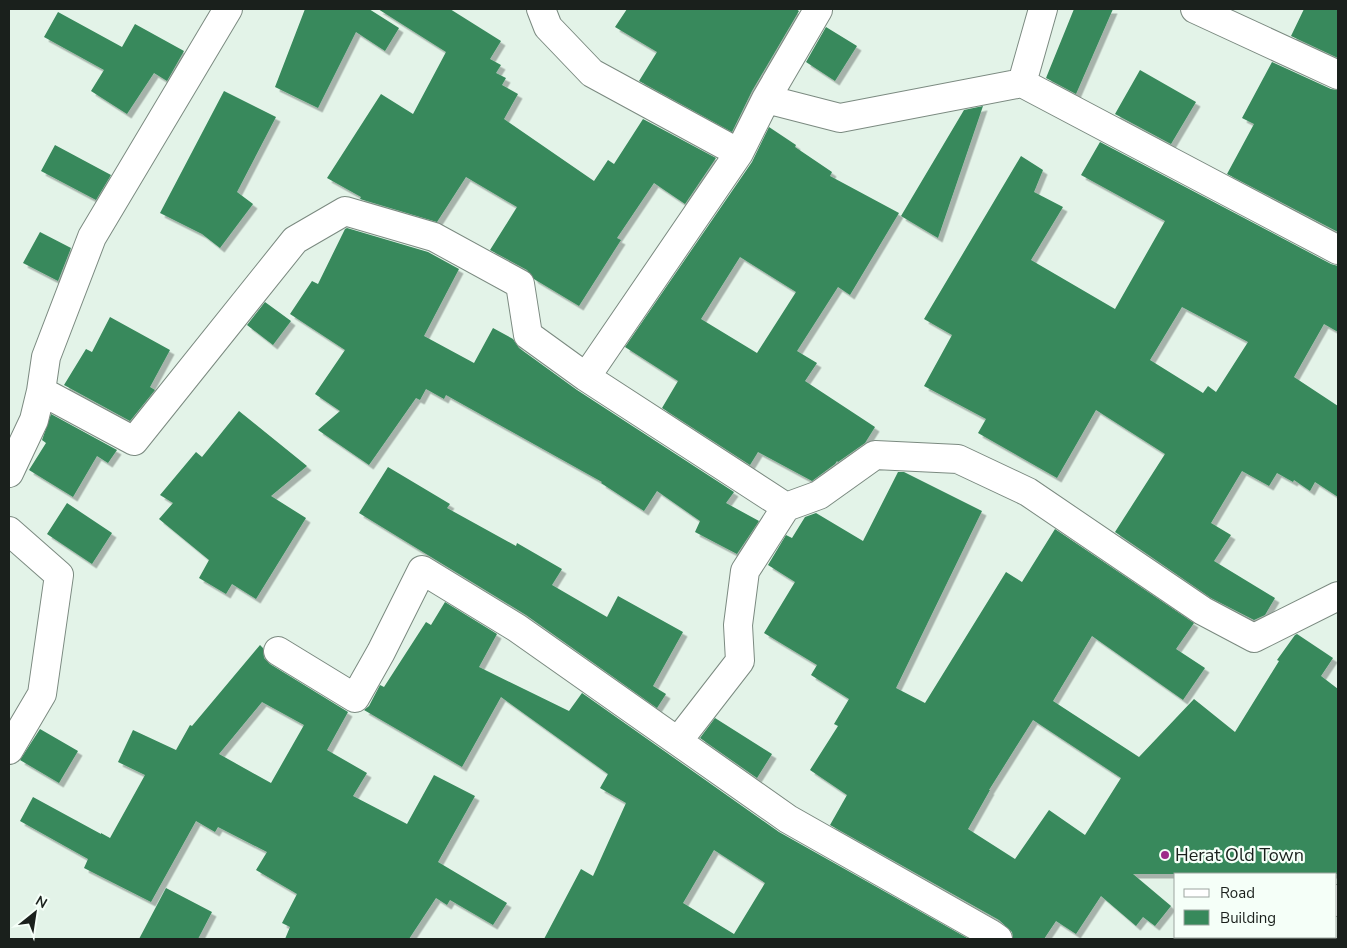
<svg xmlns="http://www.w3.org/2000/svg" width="1347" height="948" viewBox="0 0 1347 948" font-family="'Nunito Sans',sans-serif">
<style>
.building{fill:#37895b;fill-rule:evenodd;filter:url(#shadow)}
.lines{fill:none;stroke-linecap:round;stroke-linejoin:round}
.minor-casing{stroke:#7b8a80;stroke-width:30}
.minor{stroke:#fff;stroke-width:28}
.poi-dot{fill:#9d2c89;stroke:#f5fff8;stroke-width:2}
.labels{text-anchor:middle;stroke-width:4.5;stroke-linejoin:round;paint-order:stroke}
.poi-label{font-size:18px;fill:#1a201c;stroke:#f5fff8;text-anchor:start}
</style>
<defs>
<filter id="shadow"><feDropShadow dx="4.5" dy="4.5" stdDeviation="0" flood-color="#0004"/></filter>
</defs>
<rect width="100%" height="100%" fill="#e3f3e8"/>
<path class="building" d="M305,9H369L399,28L385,51L356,32L318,108L275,87Z
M378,9H450L501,41L490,59L501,65L496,73L506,78L502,85L518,94L504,119L594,181L608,160L614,164L643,119L716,158L685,204L654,183L617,238L621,240L579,306L534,279L527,270L490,250L517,207L466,177L437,222L360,199L361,197L327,178L381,94L413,114L446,52Z
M627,9H796L799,11L752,91L732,132L639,81L657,52L615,27Z
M1074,9H1113L1076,94L1046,78Z
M1304,9H1338V58L1291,36Z
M58,12L122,47L135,24L184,51L167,81L154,73L127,114L91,91L104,70L44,37Z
M826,27L857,46L835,81L806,62Z
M1272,62L1331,89L1338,90V232L1227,174L1254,124L1242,118Z
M1140,70L1196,102L1171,144L1115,114Z
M224,91L276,117L237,192L253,204L220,248L202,234L160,213Z
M983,106L938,238L901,216L964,110Z
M769,127L796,145L795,147L832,172L830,176L899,213L850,295L838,287L797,351L817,363L805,381L875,427L865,443L838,462L837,461L835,464L812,481L758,452L750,465L662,408L678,381L625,347L752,162ZM740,257L796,292L757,353L701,319Z
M1100,142L1331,264L1338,266V332L1324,324L1294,377L1338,406V497L1315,482L1310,491L1294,480L1293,482L1277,473L1269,486L1242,471L1211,523L1231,535L1214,561L1275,598L1265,615L1254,620L1211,598L1115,532L1165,454L1096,410L1057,478L978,433L986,419L924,386L952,335L924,319L1021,156L1043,170L1034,192L1063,207L1031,260L1115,309L1165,221L1081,175ZM1182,307L1248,342L1216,392L1208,386L1203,393L1150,360Z
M55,145L111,175L96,200L41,171Z
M347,228L428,252L459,269L424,336L474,363L493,328L513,339L519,348L577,390L734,492L726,503L759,521L737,554L695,532L700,521L657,491L644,511L601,483L602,482L446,395L444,399L426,389L420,400L416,398L369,465L318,430L340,411L315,394L345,350L290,314L312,281L318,284L345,229Z
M40,232L71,248L58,281L23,263Z
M265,302L291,321L273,345L247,325Z
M110,317L170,350L150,387L155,390L130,421L64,385L86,349L92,352Z
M239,411L307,466L271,496L306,518L256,599L232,584L226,594L199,578L209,560L159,519L173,503L160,495L196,452L202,457Z
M51,414L117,450L108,463L97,456L73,497L29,470L46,443L42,440Z
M388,467L450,504L447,508L516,546L517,543L562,569L552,585L607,617L618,596L683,632L653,686L666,694L657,708L526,615L359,513Z
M898,472H904L982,511L896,688L925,703L1006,572L1022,582L1055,529L1194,623L1176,649L1205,668L1183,700L1092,636L1053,701L1139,757L1194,699L1235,732L1279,661L1277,660L1295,635L1297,634L1333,658L1321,676L1338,689V874H1133L1171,906L1155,926L1143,917L1136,926L1101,896L1076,934L1056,921L1044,939H1013L1012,932L999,920L830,825L847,795L810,770L838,726L834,724L849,699L811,675L817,665L764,633L795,582L768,565L786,535L792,538L805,517L816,513L863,541ZM1033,720L1121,778L1085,835L1049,810L1015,859L968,829L990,790H989Z
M67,503L112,533L92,564L47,534Z
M445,602L497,634L479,667L569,711L582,693L779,832L969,939H544L581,869L593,876L626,803L600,788L608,774L501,697L462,767L364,710L369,706L380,685L384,687L426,622L431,625ZM714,850L765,883L734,934L683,903Z
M260,645L263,648L264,658L270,664L348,712L327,750L367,773L353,796L407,824L434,775L475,796L438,862L507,903L493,925L450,900L447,905L436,898L409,939H285L290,927L282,923L297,894L256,870L267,852L218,827L215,832L196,821L151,902L84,868L88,859L20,821L33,797L101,834V833L110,838L145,775L118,762L133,730L176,750L190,725L192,726ZM262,702L304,725L271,783L219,754Z
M715,718L772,754L757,778L700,738Z
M40,729L78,751L59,783L20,760Z
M166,888L212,912L198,939H139Z"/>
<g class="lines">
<defs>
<path id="minor" d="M541,9L548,27L592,73L739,153
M1195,9L1338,75
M818,10L766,99L739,153L586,377L786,507L819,495L875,455L958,459L1028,492L1203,611L1254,638L1338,596
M1022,83L1338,250
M766,99L840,118L1022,83L1043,9
M41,391L134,441L295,240L345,211L434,237L520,284L528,335L586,377
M9,473L34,420L41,391L46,357L92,237L228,9
M9,531L59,575L42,694L9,750
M278,651L355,698L381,652L422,570L517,628L788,819L991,934L998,939
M678,741L740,661L738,625L745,571L786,507
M1336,899L1338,902
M1260,939L1265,937"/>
</defs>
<use href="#minor" class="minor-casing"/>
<use href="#minor" class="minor"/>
</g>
<circle class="poi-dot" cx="1165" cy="855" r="5"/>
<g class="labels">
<g class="poi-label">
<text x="1175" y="861">Herat Old Town</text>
</g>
</g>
<rect width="1347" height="948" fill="none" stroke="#1a201c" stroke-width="20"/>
<rect x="1174" y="873" width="162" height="65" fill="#f5fff8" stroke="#9da6a0"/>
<rect x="1184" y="889" width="25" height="8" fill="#ffffff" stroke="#9da6a0"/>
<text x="1220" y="898" font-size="15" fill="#1a201c">Road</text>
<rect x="1184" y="910" width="25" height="15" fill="#37895b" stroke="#9da6a0"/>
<text x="1220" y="923" font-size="15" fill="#1a201c">Building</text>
<g transform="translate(35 913) rotate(30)" stroke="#f5fff8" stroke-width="4" paint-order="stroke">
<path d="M0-4L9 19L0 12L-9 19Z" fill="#1a201c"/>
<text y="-8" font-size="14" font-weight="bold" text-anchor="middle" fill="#1a201c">N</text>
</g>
</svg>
